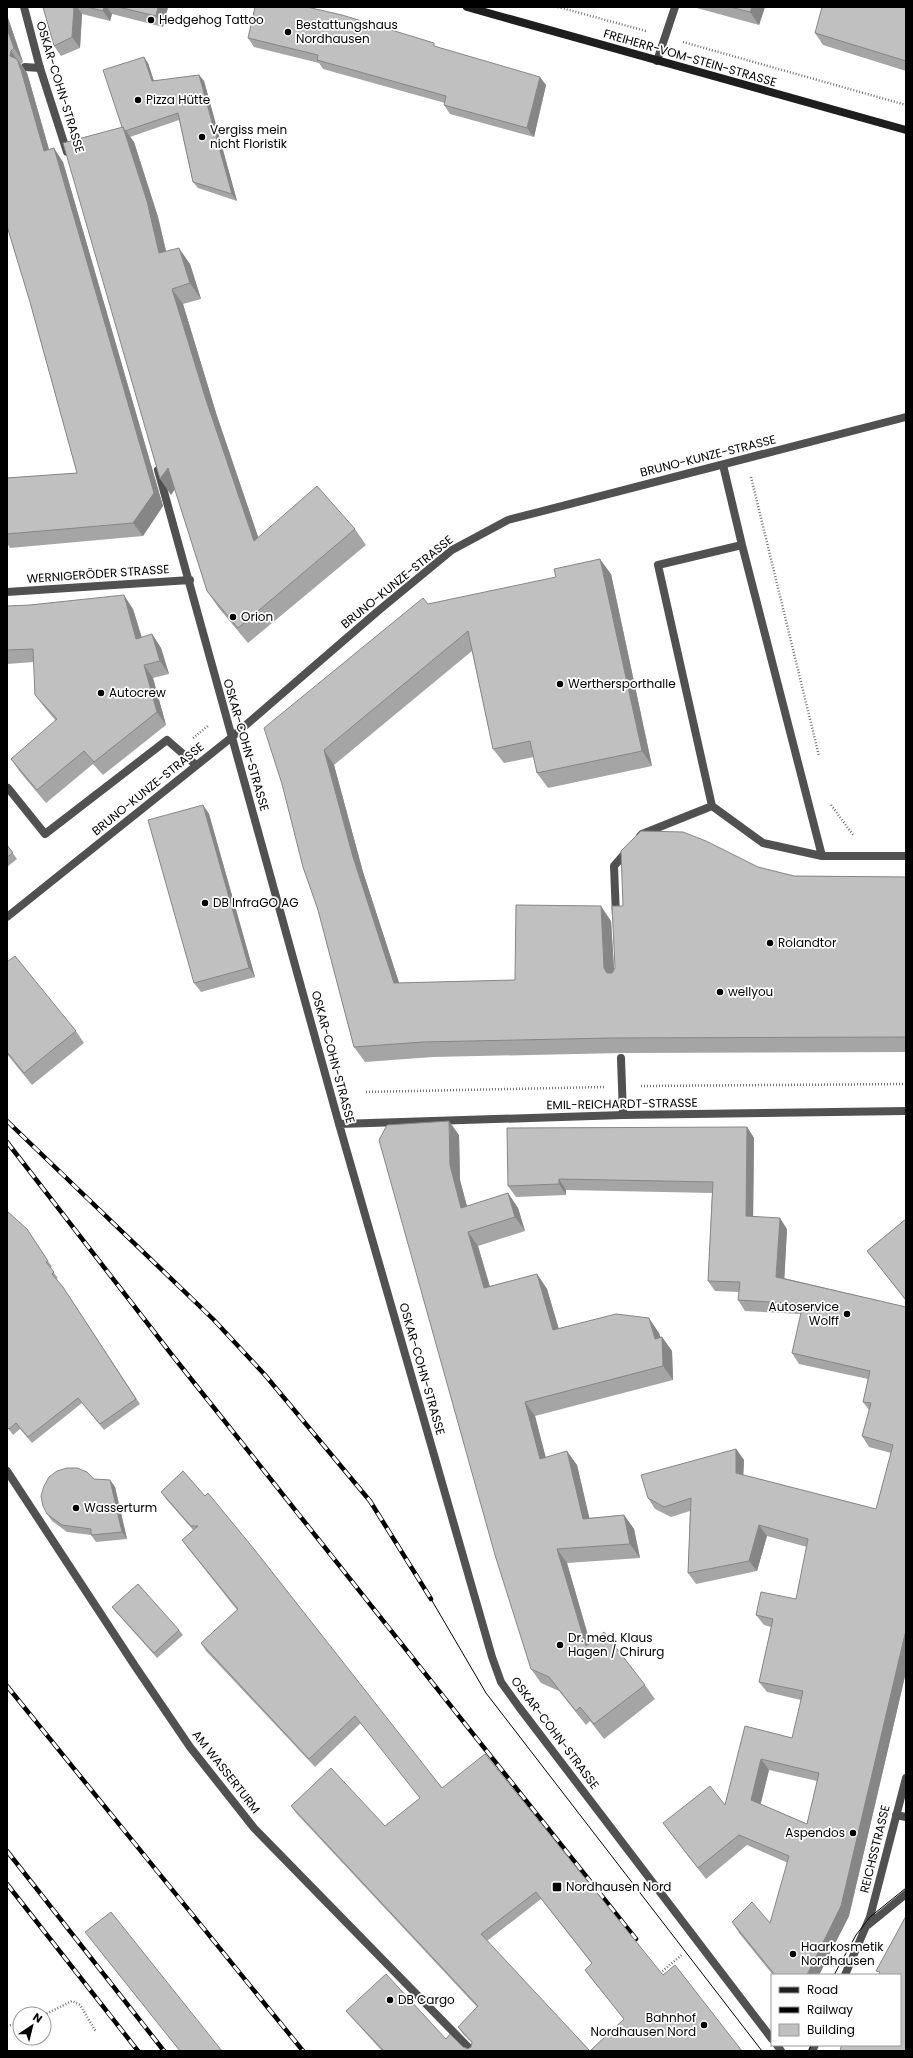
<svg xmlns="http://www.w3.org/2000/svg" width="913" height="2058" viewBox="0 0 913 2058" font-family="Poppins,sans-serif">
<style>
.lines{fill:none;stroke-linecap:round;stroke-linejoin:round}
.path{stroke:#737373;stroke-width:2.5;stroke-dasharray:1 2;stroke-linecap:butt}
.service{stroke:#515151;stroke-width:8}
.minor{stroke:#515151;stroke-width:8}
.secondary{stroke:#1e1e1e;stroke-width:8}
.tram{stroke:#000;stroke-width:1}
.rail-casing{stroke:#000;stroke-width:4.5}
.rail{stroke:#fff;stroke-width:3;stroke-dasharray:9;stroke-linecap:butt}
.wall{fill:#a5a5a5;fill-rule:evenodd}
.shaded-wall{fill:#868686}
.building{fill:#c0c0c0;stroke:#868686;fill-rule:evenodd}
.poi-dot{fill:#000;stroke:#fff;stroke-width:1.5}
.labels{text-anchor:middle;stroke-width:3.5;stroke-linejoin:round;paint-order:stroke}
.poi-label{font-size:12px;fill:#000;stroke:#fff;text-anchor:start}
.street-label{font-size:12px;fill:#000;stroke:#fff}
</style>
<rect width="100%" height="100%" fill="#fff"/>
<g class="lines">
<path class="path" d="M558,7L646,31
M683,42L906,105
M751,477L819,756
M193,738L208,726
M831,805L854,836
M641,1086L906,1084
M366,1092L604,1087
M660,1973L683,1954
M44,2015L72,2001L80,2005L96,2032
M7,2026L20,2023"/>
<path class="service" d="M25,67L40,68
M723,465L742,545L658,565L712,806L763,843L822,856H906
M742,545L822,856
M8,788L45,834L167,740L196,765
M640,836L642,834L712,806
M616,916L614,866L628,850
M621,1058L623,1115
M7,1471L135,1666L190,1747L254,1828L472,2051"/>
<path class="minor" d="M24,7L40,68L67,152
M657,61L675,7
M158,470L339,1124L492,1657L501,1682L519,1707L772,2039
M7,592L190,580
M7,917L232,737L378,611L452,550L508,520L906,417
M339,1124L623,1115L906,1111
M896,1815L906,1817
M868,1925L906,1894
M845,1975L870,1917L906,1778
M777,2045L781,2051
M812,2051L815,2045"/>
<path class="secondary" d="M467,7L906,130"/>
<path class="tram" d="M431,1599L486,1693L762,2051
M834,1975L856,1935L870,1917L906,1888
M809,2051L811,2045"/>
<defs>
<path id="rail" d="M7,1121L213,1319L265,1375L370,1501L431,1599
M7,1142L172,1355L636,1939
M7,1686L303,2051
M7,1851L164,2051
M7,1884L138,2051"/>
</defs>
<use href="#rail" class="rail-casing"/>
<use href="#rail" class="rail"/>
</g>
<path class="wall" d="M43,7H168L163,27L112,14L110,21L82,14L80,48L61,56L54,46Z
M693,7H765L759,25Z
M906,7V71L823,45L815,33Z
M7,15L23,62L21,64L27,73L30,83L49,149L63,162L163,506L143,536L10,548L7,543V478L77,473L30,302L7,226Z
M248,38L437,47L546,85L534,137L450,114L444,105L445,103L323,69L319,63L254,47Z
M148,63L154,81L199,75L204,81L237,201L198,188L193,182L179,120L130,137L134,142L158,217L166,251L190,264L201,299L183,304L217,416L258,537L355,529L366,545L248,643L218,607L207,591L175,489L171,495L122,127Z
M611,574L652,766L548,788L537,773L534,757L504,763L493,749L472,651L334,765L363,872L399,983L515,980L611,921L614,970L615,968L623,906L758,867L794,876L906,877V1052L621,1053L433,1057L365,1062L354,1047L318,910L282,784L428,604Z
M7,606L133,609L142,638L152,634L161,648L169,674L153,678L166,725L103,775L93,764L46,803L20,772L11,759L56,721L45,708L35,695L34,662L7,664Z
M203,805L209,814L255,977L201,992L194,983Z
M7,845L17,859L7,867Z
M7,962L76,1031L84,1043L32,1085L7,1054Z
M747,1127L754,1138L753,1217L787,1229L784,1278L906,1307V1672L849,1916L819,1975H773L739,1933L732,1922L770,1923L788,1863L747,1845L706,1879L671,1834L663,1823L725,1805L745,1726L792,1738L801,1700L767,1692L759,1682L771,1627L764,1625L756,1615L796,1599L807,1547L767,1536L757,1571L696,1584L688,1573L690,1511L671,1517L655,1509L648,1498L736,1449L744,1460L743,1475L876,1509L891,1453L869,1447L862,1436L869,1410L863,1402L868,1379L799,1364L792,1353L801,1314L745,1311L738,1300L739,1292L715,1291L708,1281L712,1193L566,1190V1195L516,1197L508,1186ZM769,1770L817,1781L807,1824L760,1804Z
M459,1135L460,1180L467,1206L508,1193L518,1208L525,1231L478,1246L490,1286L537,1274L547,1289L559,1329L659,1333L661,1338L662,1337L672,1351L673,1380L535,1416L545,1457L577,1465L589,1518L624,1515L634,1529L640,1558L567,1563L590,1642L645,1685L655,1699L604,1739L590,1721L586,1725L559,1691L541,1683L531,1669L379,1140Z
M7,1211L31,1235L52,1267L50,1268L58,1278L56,1279L67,1293L140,1404L104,1430L82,1403L32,1443L20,1429L13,1435L7,1427Z
M906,1219V1301L875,1261L867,1251Z
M183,1471L442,1788L663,1975L742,2051H382L352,2018L346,2011L446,2039L463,2047L468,2049L471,2047L472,2043L463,2034L458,2027L477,2007L296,1813L291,1806L385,1826L420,1798L361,1723L315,1767L206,1651L201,1643L237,1610L187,1547L182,1540L193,1530L166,1499L161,1492ZM541,1899L592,1964L585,1970L590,1977L624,2019L590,2051L487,1941Z
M94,1479L110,1480L115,1487L127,1539L96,1542L91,1535L67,1532L52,1521L47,1514Z
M112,1607L179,1630L183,1635L157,1658L115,1611Z"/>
<path class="shaded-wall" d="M74,7H77L82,14L80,48L72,37Z
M104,7H107L112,14L110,21L103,11Z
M158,7H168L163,27L156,16Z
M752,7H765L759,25L750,12Z
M7,15L23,62L14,48L7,29Z
M11,51L27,73L30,83L53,164L44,151L10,56Z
M144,57L148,63L156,88L152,81Z
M199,75L204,81L237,201L232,194Z
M540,77L546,85L534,137L527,128Z
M123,127L134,142L158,217L170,268L159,253Z
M54,148L63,162L163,506L143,536L133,523Z
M179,248L190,264L201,299L190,283Z
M172,289L183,304L217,416L265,557L254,541L206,400Z
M168,468L179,483L171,495L160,479Z
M600,559L611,574L652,766L642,751Z
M124,595L133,609L146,652L136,639Z
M152,634L161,648L169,674L160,661Z
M144,665L153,678L166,725L157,712Z
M324,750L334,765L363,872L404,998L394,983L353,857Z
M203,805L209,814L255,977L249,968Z
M601,906L611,921L615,983L617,988L604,968Z
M449,1121L459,1135L460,1180L471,1222L461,1208L450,1165Z
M747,1127L754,1138L753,1227L746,1216Z
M559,1179L566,1190V1195L559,1184Z
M508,1193L518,1208L525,1231L515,1217Z
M780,1218L787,1229L784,1287L776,1277Z
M468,1232L478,1246L494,1302L484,1288Z
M537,1274L547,1289L563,1344L553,1330Z
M649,1318L659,1333L662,1344V1337L672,1351L673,1380L663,1366Z
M525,1402L535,1416L550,1473L540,1459Z
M736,1449L744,1460L743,1483L736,1473Z
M567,1451L577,1465L593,1533L583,1519Z
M110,1480L115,1487L127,1539L122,1532Z
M624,1515L634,1529L640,1558L630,1544Z
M759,1525L767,1536L757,1571L749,1561Z
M557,1549L567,1563L595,1660L586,1646Z
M906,1630V1672L849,1916L819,1975H807Z
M761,1759L769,1770L759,1811L751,1800Z"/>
<path class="building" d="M43,7H74L72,37L54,46Z
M87,7H104L103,11Z
M118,7H158L156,16Z
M255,7H307L342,15L434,43V46L540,77L527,128L444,105L446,96L317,60L318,55L248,38Z
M730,7H752L750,12Z
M822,7H906V61L815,33Z
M7,29L14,48L11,51L10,56L17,59L21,70L44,151L54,148L154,493L133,523L7,534V478L77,473L30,302L7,226Z
M144,57L152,81L199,75L232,194L193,182L178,113L125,131L123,127H122L103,70Z
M123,127L147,201L159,253L179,248L190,283L172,289L206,400L254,541L317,486L355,529L238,628L207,591L168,468L160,479L63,143Z
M600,559L642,751L537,773L530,741L493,749L468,631L324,750L353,857L394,983L515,980L516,905L601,906L604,968L607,973H612L615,968L612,906H623L621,851L641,831L683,832L706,841L758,867L794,876L906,877V1037L611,1038L423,1042L354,1047L318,910L303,867L282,784L264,728L423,598L428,604L556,577L554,569Z
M124,595L136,639L152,634L160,661L144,665L157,712L94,762L84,751L37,790L11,759L57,719L35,695L33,649L7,650V606L30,605Z
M203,805L249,968L194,983L148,820Z
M7,845L13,853L7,857Z
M15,956L76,1031L24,1073L7,1052V962Z
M449,1121L450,1165L461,1208L508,1193L515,1217L468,1232L484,1288L537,1274L553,1330L616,1314L649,1318L655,1339L662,1337L663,1366L525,1402L540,1459L567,1451L583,1519L624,1515L630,1544L557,1549L586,1646L604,1632L645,1685L594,1724L580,1707L576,1711L549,1677L531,1669L495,1555L379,1140L387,1125Z
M747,1127L746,1216L780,1218L776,1277L906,1307V1630L841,1906L807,1975H775L732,1922L752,1902L770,1923L789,1856L739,1835L698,1868L663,1823L710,1786L725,1805L745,1726L792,1738L803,1691L759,1682L773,1619L756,1615L761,1592L796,1599L808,1539L759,1525L749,1561L688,1573L691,1498L664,1507L648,1498L641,1475L736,1449V1473L876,1509L893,1445L862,1436L871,1403L863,1402L870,1371L792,1353L803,1304L738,1300L740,1282L708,1281L713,1182L559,1179V1184L508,1186L507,1128ZM761,1759L819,1773L807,1824L751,1800Z
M7,1211L27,1229L48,1261L46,1262L54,1272L52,1274L63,1287L136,1399L100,1424L78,1398L28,1437L16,1423L9,1429L7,1427Z
M906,1219V1300L867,1251Z
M67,1468H77L87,1472L94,1479L110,1480L122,1532L91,1535V1529L62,1525L47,1514L43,1506L41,1496L44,1486L49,1477L57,1471Z
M183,1471L205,1496L208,1493L254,1549L442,1788L485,1754L663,1975L675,1965L742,2051H384L346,2011L386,1974L446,2039L450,2034L463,2047L468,2049L471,2047L472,2042L458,2027L478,2006L291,1806L331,1768L385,1826L420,1798L355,1716L309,1759L201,1643L238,1609L182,1540L198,1526H191L161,1492ZM536,1892L592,1963L585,1970L624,2019L590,2051L481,1934Z
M138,1584L179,1630L154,1653L112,1607Z
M111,1912L222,2051H180L85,1932Z
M906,1916V2051H840L841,2047L842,2045H900V1975H878L880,1972L876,1971Z"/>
<g class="poi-dot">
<circle cx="151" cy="20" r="4"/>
<circle cx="288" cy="32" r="4"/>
<circle cx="138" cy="100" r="4"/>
<circle cx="202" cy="137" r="4"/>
<circle cx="233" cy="617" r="4"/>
<circle cx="560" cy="684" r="4"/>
<circle cx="101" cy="693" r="4"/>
<circle cx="205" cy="903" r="4"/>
<circle cx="770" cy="943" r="4"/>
<circle cx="720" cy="992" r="4"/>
<circle cx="847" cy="1314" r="4"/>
<circle cx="76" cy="1508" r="4"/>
<circle cx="560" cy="1645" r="4"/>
<circle cx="853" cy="1833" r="4"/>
<rect x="552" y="1882" width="10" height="10" rx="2"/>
<circle cx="793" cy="1954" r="4"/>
<circle cx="390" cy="2000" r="4"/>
<circle cx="704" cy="2025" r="4"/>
</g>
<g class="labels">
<g class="poi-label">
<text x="159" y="24">Hedgehog Tattoo</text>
<text x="296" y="29">Bestattungshaus<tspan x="296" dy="14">Nordhausen</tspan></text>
<text x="146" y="104">Pizza Hütte</text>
<text x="210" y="134">Vergiss mein<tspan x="210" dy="14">nicht Floristik</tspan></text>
<text x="241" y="621">Orion</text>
<text x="568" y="688">Werthersporthalle</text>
<text x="109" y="697">Autocrew</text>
<text x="213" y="907">DB InfraGO AG</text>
<text x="778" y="947">Rolandtor</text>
<text x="728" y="996">wellyou</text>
<text x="839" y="1311" text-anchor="end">Autoservice<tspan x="839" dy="14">Wolff</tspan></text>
<text x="84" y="1512">Wasserturm</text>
<text x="568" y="1642">Dr. med. Klaus<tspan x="568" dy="14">Hagen / Chirurg</tspan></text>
<text x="845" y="1837" text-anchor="end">Aspendos</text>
<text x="566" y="1891">Nordhausen Nord</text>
<text x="801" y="1951">Haarkosmetik<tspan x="801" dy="14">Nordhausen</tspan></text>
<text x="398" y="2004">DB Cargo</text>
<text x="696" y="2022" text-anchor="end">Bahnhof<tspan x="696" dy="14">Nordhausen Nord</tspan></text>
</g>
<g class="street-label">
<text transform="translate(690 58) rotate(16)" y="4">FREIHERR-VOM-STEIN-STRASSE</text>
<text transform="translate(60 87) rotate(73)" y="4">OSKAR-COHN-STRASSE</text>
<text transform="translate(708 456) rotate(-14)" y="4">BRUNO-KUNZE-STRASSE</text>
<text transform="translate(98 574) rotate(-4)" y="4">WERNIGERÖDER STRASSE</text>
<text transform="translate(397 582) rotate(-39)" y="4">BRUNO-KUNZE-STRASSE</text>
<text transform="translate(246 745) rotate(74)" y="4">OSKAR-COHN-STRASSE</text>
<text transform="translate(148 789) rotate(-39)" y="4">BRUNO-KUNZE-STRASSE</text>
<text transform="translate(333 1057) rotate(75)" y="4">OSKAR-COHN-STRASSE</text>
<text transform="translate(622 1104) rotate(-1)" y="4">EMIL-REICHARDT-STRASSE</text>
<text transform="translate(422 1369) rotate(74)" y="4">OSKAR-COHN-STRASSE</text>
<text transform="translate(555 1733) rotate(53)" y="4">OSKAR-COHN-STRASSE</text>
<text transform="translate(226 1772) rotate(52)" y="4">AM WASSERTURM</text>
<text transform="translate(875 1849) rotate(-76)" y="4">REICHSSTRASSE</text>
</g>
</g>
<rect width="913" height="2058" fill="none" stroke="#000000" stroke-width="16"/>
<rect x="771" y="1974" width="130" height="72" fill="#ffffff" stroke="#999999"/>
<rect x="779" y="1987" width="20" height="6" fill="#1e1e1e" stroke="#999999"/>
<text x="807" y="1994" font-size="12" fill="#000000">Road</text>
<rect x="779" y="2007" width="20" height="6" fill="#000000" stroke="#999999"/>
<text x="807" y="2014" font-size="12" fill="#000000">Railway</text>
<rect x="779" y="2024" width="20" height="12" fill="#c0c0c0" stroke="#999999"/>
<text x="807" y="2034" font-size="12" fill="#000000">Building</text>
<g transform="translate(32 2026) rotate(35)"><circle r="19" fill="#ffffff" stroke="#999999"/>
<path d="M0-3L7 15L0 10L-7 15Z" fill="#000000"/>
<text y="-6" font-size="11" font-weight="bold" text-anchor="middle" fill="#000000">N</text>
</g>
</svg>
